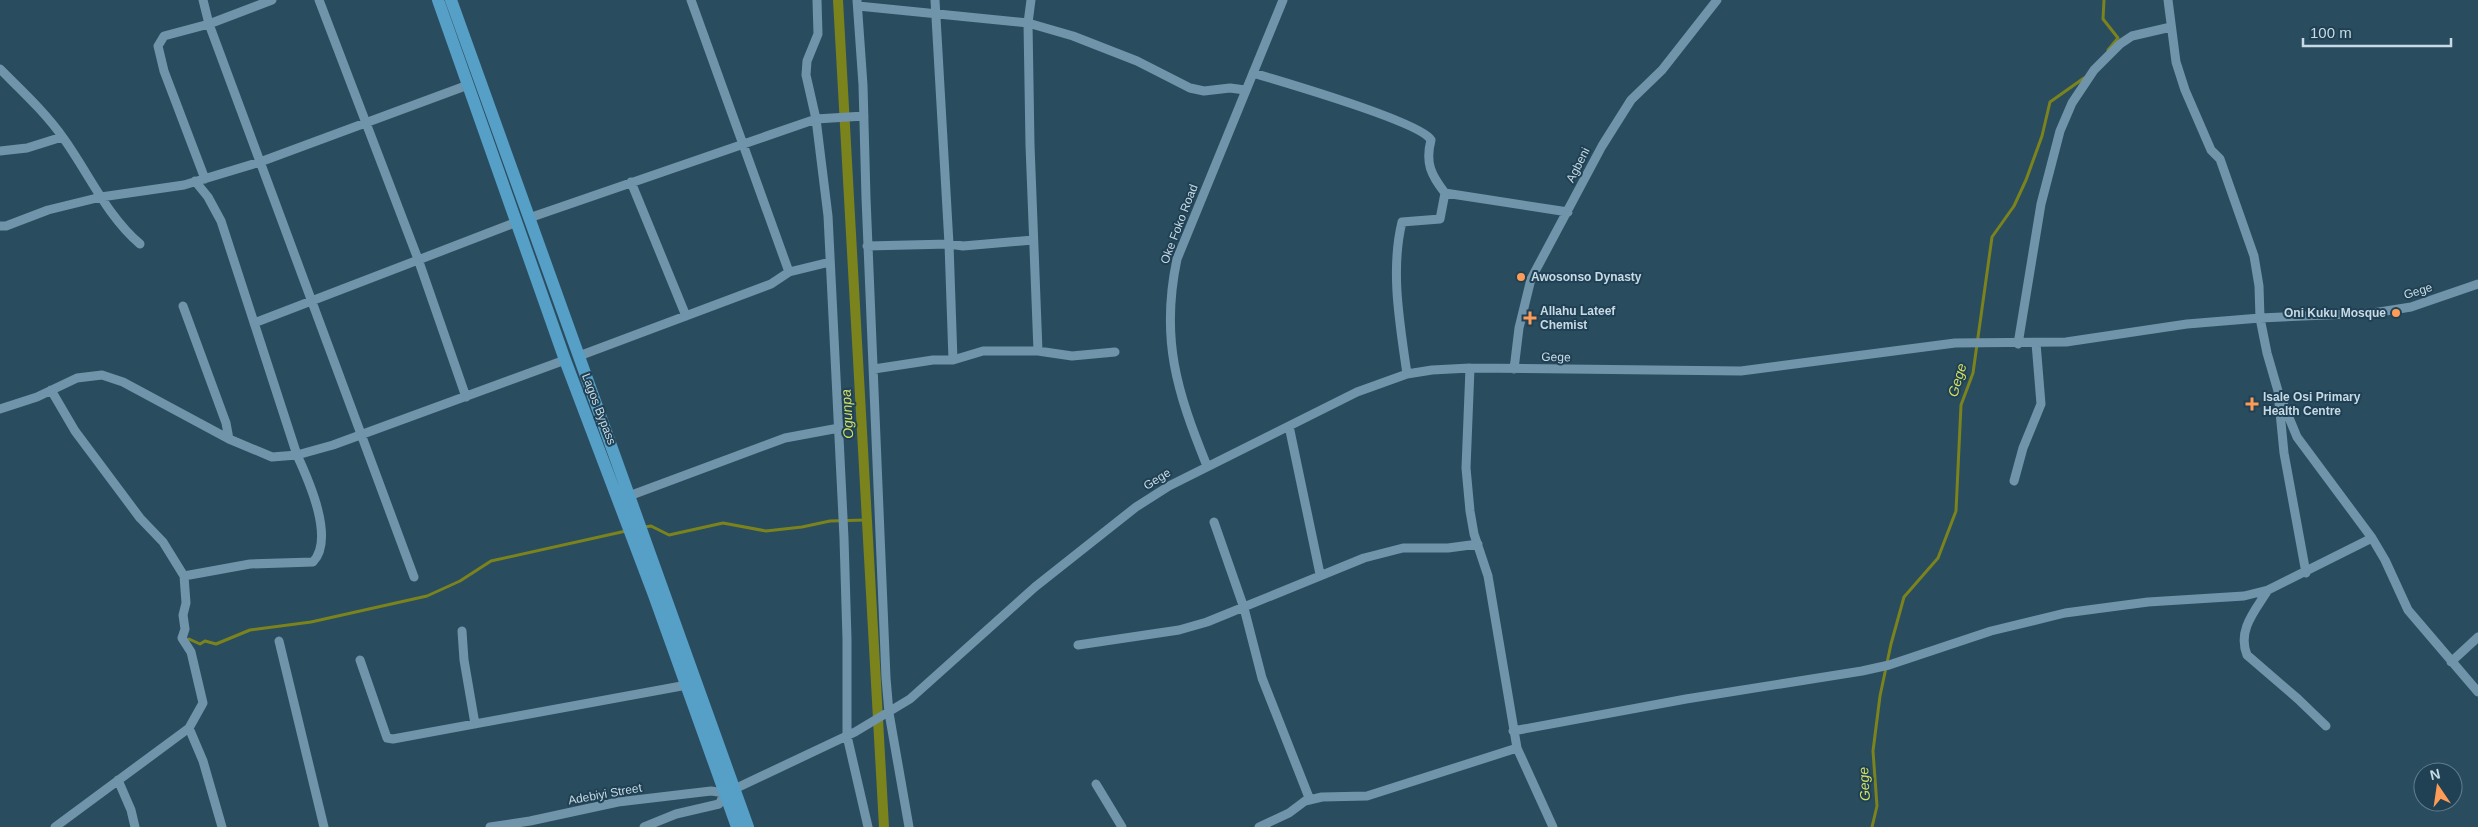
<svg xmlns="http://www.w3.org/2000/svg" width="2478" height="827" viewBox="0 0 2478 827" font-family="Arial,sans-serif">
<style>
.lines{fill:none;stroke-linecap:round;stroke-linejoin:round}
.stream{stroke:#7b831d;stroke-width:3}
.canal{stroke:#7b831d;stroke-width:10}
.minor{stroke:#7094a9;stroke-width:9}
.major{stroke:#569fc6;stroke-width:12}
.poi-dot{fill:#fe9c57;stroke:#204154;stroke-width:2}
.labels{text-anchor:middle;stroke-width:4;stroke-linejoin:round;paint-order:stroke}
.street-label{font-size:12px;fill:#c7dae5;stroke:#204154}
.poi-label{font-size:12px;font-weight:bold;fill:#c7dae5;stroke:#204154;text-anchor:start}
.water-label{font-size:14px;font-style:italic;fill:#d3df61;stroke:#204154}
</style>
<rect width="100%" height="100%" fill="#2a4c5f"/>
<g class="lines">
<path class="stream" d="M2104,0L2103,19L2118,38L2108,50
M645,527L651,526L669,535L723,523L766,531L802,527L830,521L866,520
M189,639L200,644L205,641L216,644L250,630L311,622L427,596L460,581L491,561L626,531
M1872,827L1877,806L1873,751L1880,696L1891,644L1904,597L1938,558L1956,511L1961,405L1973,373L1992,237L2014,206L2026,180L2042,136L2050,102L2084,78"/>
<path class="canal" d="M838,0L884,827"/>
<path class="minor" d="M203,0L209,24L414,577
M319,0L418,259L466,397
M817,0L818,34L807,61L806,75L816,119L828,216L844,538L847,639V736L868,827
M857,0L863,85L866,198L886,678L889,713L909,827
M935,0L949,244L953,360
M1031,0L1028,23L1030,145L1038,351
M2168,0L2176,62L2185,90L2211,150L2220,159L2254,256L2259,286L2260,318L2267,353L2278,391L2297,437L2372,538L2385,560L2408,610L2478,692
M858,6L1028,23L1073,36L1137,61L1190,88L1204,91L1230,88L1245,90
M0,69C22,91 46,113 64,139C89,174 107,216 140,244
M1253,73C1280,81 1421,122 1431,140C1425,163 1431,175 1445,193L1440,219L1402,222C1390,271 1400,324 1407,374
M0,151L27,148L62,137
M205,179L164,71L158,46L164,36L209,24L272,0
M631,182L686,316
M1445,193L1568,212
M529,218L816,119L864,116
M0,226H6L48,210L101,197L184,185L260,162L468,85
M867,246L949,244L963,246L1033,240
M789,272L830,262
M183,306L226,423L229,439
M254,323L517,222
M2018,344L2041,204L2060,131L2072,103L2094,70L2120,44L2132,36L2171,27
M579,356L771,284L789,272L691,0
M1470,368L1466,468L1470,511L1474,534L1488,576L1517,748L1553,827
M874,369L933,360H953L983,351H1038L1072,356L1115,352
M1514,369L1519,328L1531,279L1602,146L1631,100L1662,70L1717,0
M51,390L75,431L140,518L163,542L184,576L186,603L183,615L185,629L182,638L191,652L203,703L189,728L55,827
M2279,402L2284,453L2306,573
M0,409L37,397L77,378L102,375L123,382L229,439L272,457L297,455L333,445L565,360
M1289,426L1320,574
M1207,466C1177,392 1160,339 1177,259L1283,0
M2014,481L2023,448L2041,404L2036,343
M629,496L785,438L839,428
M1214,522L1244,608L1262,678L1310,800
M184,576L250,564L313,562C335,539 309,481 297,455L221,221L208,197L195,181
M2268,590C2255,611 2237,630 2247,655L2298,699L2326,726
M462,631L464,660L475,724
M279,641L324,827
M1078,645L1179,630L1207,622L1364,558L1403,548H1448L1478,544
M360,660L387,738L393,739L687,685
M2451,662L2478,637
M189,728L203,761L222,827
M1513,731L1686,699L1862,671L1889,665L1991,631L2065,613L2148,602L2244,596L2268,590L2372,538
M118,780L131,810L135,827
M1096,784L1122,827
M490,827L530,821L618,802L711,791L726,793L855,732L910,699L1035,587L1136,507L1169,486L1357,392L1407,374L1432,370L1470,368L1741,371L1955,343L2066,342L2187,324L2260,318L2373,313L2411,307L2478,284
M644,827L676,814L719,804L722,799V793
M1259,827L1289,813L1305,801L1322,797L1367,796L1517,748"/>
<path class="major" d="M438,0L565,360L654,595L737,827
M451,0L748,827"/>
</g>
<g class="poi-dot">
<circle cx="1521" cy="277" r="5"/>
<circle cx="2396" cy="313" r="5"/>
<path d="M1527.5 310.5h5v5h5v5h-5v5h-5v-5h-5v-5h5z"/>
<path d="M2249.5 396.5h5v5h5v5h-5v5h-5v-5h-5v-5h5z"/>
</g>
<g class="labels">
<g class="street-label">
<text transform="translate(1578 165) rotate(-63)" y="4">Agbeni</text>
<text transform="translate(1179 224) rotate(-69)" y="4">Oke Foko Road</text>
<text transform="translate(2418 291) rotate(-17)" y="4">Gege</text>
<text transform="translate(1556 357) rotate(1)" y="4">Gege</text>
<text transform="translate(599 409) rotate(69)" y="4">Lagos Bypass</text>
<text transform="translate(1157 479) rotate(-32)" y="4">Gege</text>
<text transform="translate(605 794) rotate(-10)" y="4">Adebiyi Street</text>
</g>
<g class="poi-label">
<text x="1531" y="281">Awosonso Dynasty</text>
<text x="1540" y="315">Allahu Lateef<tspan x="1540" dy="14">Chemist</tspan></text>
<text x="2386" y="317" text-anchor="end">Oni Kuku Mosque</text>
<text x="2263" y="401">Isale Osi Primary<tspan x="2263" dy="14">Health Centre</tspan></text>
</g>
<g class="water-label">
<text transform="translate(1957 380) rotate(-74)" y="5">Gege</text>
<text transform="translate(847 414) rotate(-93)" y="5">Ogunpa</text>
<text transform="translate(1864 784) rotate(-93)" y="5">Gege</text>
</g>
</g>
<g transform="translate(2438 787) rotate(347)"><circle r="24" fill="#204154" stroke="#637e8e"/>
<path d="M0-4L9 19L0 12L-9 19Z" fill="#fe9c57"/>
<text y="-8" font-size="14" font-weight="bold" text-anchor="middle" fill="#c7dae5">N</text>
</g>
<path d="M2303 38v8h148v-8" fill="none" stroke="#c7dae5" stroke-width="2.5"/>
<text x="2310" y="38" font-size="15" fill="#c7dae5" stroke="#204154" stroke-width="4" paint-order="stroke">100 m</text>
</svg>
